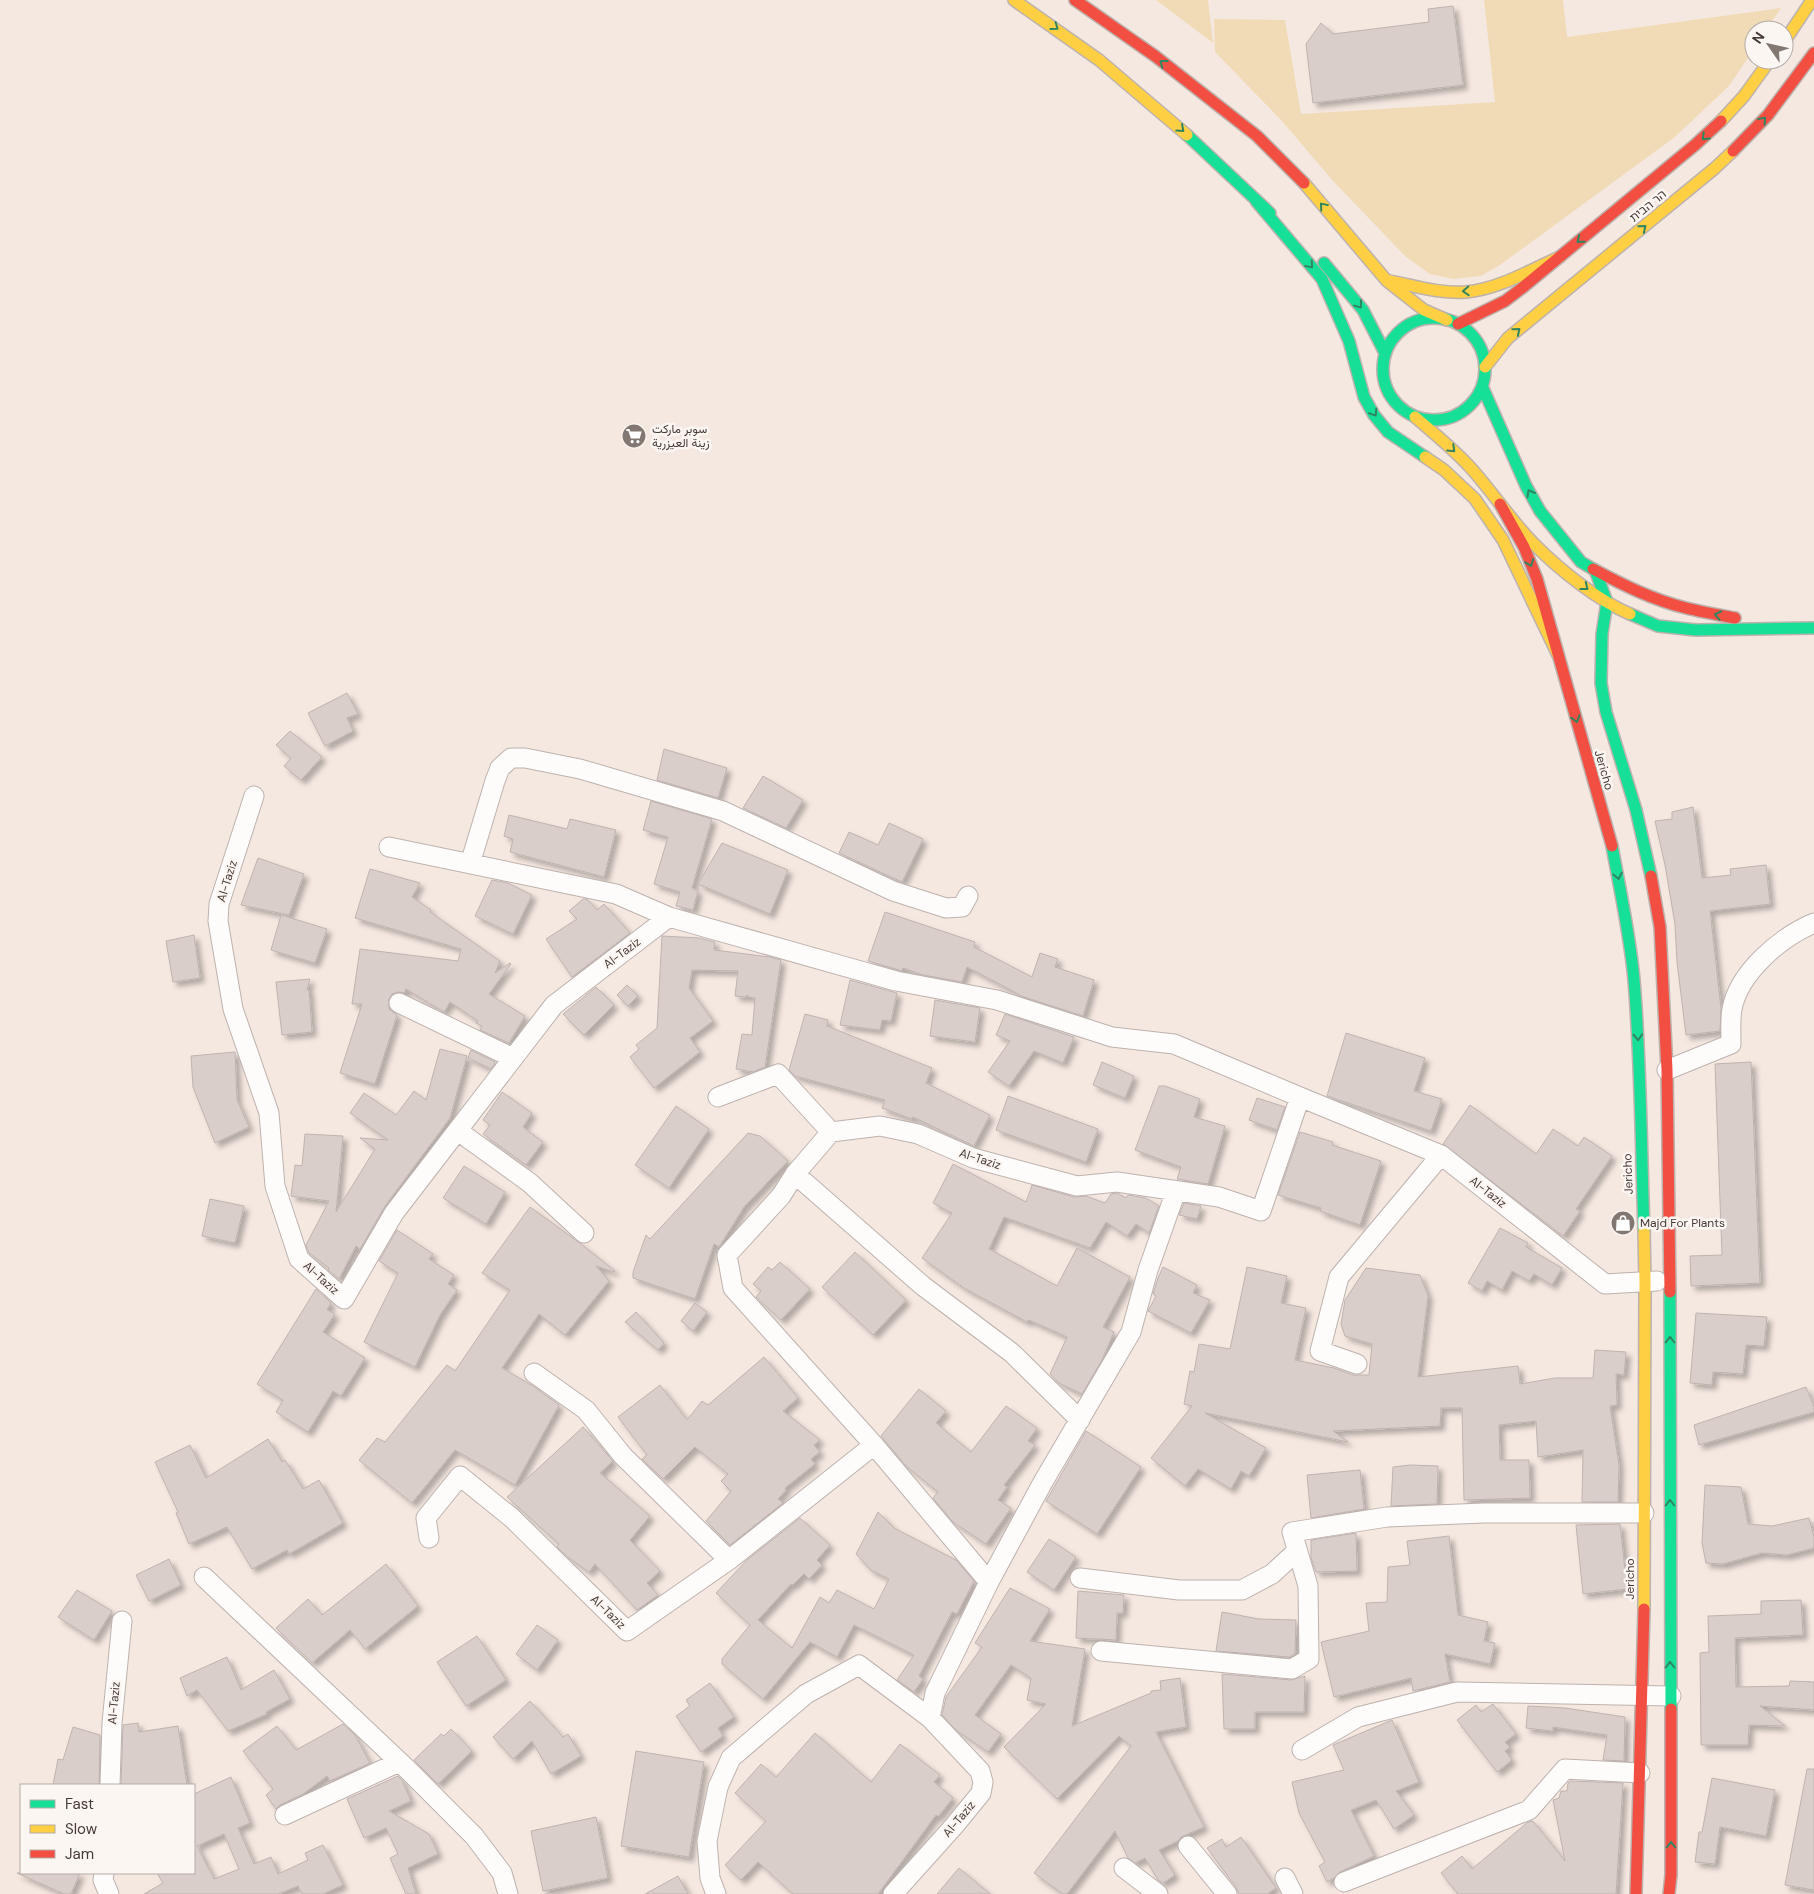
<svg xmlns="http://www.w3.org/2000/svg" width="1814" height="1894" viewBox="0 0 1814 1894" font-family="'DM Sans',Vazirmatn,'Noto Sans Hebrew',sans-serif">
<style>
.green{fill:#f1dbb7}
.building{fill:#daceca;stroke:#bfb3b0;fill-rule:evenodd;filter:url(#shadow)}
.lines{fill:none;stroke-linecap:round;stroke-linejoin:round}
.street-casing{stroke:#bdb2ad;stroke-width:21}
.fast-casing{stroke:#bdb2ad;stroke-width:14}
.slow-casing{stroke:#bdb2ad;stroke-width:14}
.jam-casing{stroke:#bdb2ad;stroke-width:14}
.street{stroke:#fefcfa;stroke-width:19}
.fast{stroke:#16e098;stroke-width:11}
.slow{stroke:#ffcf43;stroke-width:11}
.jam{stroke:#f24e42;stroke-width:11}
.oneway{stroke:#308561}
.labels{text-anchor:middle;stroke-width:5;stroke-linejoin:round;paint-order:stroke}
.street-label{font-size:12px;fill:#463a34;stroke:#fcf6f3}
.poi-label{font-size:12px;fill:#463a34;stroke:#fcf6f3;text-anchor:start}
</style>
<defs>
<filter id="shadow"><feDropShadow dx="4.5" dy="4.5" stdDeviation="2.5" flood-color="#0004"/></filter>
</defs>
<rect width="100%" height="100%" fill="#f5e8e1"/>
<path class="green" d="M1156,0H1208L1213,43Z
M1484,0H1563L1567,37L1781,8L1766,30H1754V49L1729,86L1675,137L1500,265L1481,276L1453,279L1430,274L1406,257L1333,181L1281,120L1215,52L1214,19L1285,20L1301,114L1495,102Z"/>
<path class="building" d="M1453,6L1463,85L1313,103L1306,44L1321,23L1333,34L1429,22L1428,9Z
M347,693L358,714L347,718L353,731L325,746L308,713Z
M290,731L322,757L301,780L284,766L291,758L276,745Z
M664,749L727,768L718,798L657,780Z
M763,776L803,800L786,828L743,808Z
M651,801L712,819L692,888L698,891L693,910L676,906L680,892L654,884L668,837L643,830Z
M1693,807L1702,878L1731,875L1730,869L1766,865L1770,904L1710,911L1721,1008L1720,1031L1686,1035L1677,962L1675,924L1665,865L1655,821L1672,819V812Z
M509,815L567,829L570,819L616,830L604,877L510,852L513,839L504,836Z
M889,823L923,839L902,882L839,853L849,832L878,845Z
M722,843L788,870L770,914L698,884Z
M258,858L304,874L289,915L241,905Z
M370,869L420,883L412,897L431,910L430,912L500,961L495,973L510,963L511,964L489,994L525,1016L509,1043L480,1030L482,1026L476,1023L478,1021L450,1002L444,1012L406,989L404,993L398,992L392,994L389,999V1009L397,1015L375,1084L340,1073L362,1004H352L360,949L458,961L461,949L355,918Z
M492,880L508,883L532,895L513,934L475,916Z
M583,899H587L597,910L604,904L630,933L572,977L546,939L577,919L569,911Z
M885,912L975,942L974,947L1032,977L1040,953L1058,959L1055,967L1094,980L1083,1016L1024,997L967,967L962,982L923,975L903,968L902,971L899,970L868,961Z
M281,915L327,929L315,963L271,950Z
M194,935L200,978L173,982L166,941Z
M662,936L700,938L715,942L714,950L770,957L781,960L765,1067L753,1072L736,1069L742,1034L752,1035L755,998L748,997V995L745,997L735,996L738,971L692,970L689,988L713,1021L690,1038L700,1052L654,1088L630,1057L639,1049L636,1045L657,1028Z
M310,979L307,990H309L312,1032L282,1035L276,982Z
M850,980L897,993L891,1021L882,1020L880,1030L840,1025Z
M627,985L638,996L628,1006L617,995Z
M596,987L614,1005L584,1035L563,1014Z
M935,1000L980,1008L975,1042L930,1036Z
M805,1014L828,1020L827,1026L932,1068L926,1083L990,1115L974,1146L913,1117L912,1119L882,1108L885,1100L795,1076L789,1070Z
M1005,1014L1074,1037L1063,1063L1034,1051L1009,1086L988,1072L1010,1041L996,1035Z
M1346,1033L1425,1058L1414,1091L1442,1099L1431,1131L1327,1096Z
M440,1049L467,1056L450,1118L385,1206L360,1249L356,1246L339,1279L328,1270L329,1268L309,1253L306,1245L329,1201L291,1196L295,1165L302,1166L305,1134L343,1136L336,1212L375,1149L360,1138L388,1140L350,1113L364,1093L396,1115L414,1091L426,1100Z
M471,1050L495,1062L494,1065L491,1069L468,1058Z
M235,1052L237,1100L249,1127L215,1143L193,1087L191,1056Z
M1102,1062L1134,1076L1125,1098L1093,1085Z
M1751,1062L1760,1283L1691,1286L1690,1256L1722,1255L1715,1064Z
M1159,1086H1165L1200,1099L1194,1117L1225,1126L1208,1184L1177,1179L1181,1167L1135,1150Z
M502,1092L532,1113L523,1127L543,1142L526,1165L483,1134L490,1125L483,1120Z
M1008,1096L1098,1129L1086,1162L996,1130Z
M1257,1098L1285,1107L1277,1130L1249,1120Z
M1470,1105L1536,1154L1553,1129L1578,1146L1584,1137L1612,1156L1576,1209L1580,1211L1563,1236L1443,1144Z
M676,1106L709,1129L669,1188L635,1165Z
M1300,1132L1333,1142L1332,1145L1381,1161L1360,1225L1320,1211L1321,1208L1278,1195Z
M748,1133L760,1136L788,1161L744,1207L719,1247L714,1244L695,1299L633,1278V1272L646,1235L650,1239Z
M953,1164L1026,1202L1032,1185L1074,1197L1086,1196L1105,1203L1111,1194L1117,1193L1126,1198L1128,1195L1146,1198L1159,1206L1149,1233L1136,1224L1127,1236L1106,1222L1090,1248L1004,1217L989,1249L1057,1286L1077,1248L1130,1277L1103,1327L1114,1332L1102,1360L1082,1394L1059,1383L1050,1374L1067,1337L1029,1320L1027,1322L964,1288L922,1258L952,1213L933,1203Z
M464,1166L505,1192L486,1224L443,1198Z
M210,1199L244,1206L235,1243L202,1236Z
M1184,1203L1201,1206L1197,1219L1179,1215Z
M530,1207L581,1244L615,1271L614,1272L596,1266L609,1281L565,1335L539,1314L502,1368L533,1386L559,1405L515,1485L455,1450L412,1503L359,1460L377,1438L385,1442L447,1365L455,1371L510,1290L482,1273Z
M1500,1228L1528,1243L1526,1247L1562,1268L1552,1285L1534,1274L1529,1281L1512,1271L1502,1290L1487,1281L1482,1291L1468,1283Z
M397,1230L433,1254L429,1259L454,1275L448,1284L457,1290L440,1315L415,1367L364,1342L398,1273L379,1261Z
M855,1252L906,1300L873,1335L822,1287Z
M780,1262L810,1289L781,1320L756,1297L761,1291L753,1284L768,1267L772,1270Z
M1163,1267L1197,1285L1193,1293L1210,1300L1191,1333L1148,1311L1156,1296L1153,1294L1158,1278Z
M1247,1267L1287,1276L1281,1303L1306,1308L1295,1360L1334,1368L1353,1375H1369L1372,1344L1345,1336L1341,1324L1345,1300L1366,1268L1420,1275L1428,1296L1418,1377L1518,1366L1520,1384L1555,1378H1593L1595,1350L1626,1352L1624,1375L1616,1374L1617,1405L1610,1406L1619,1465L1618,1502H1582L1583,1450L1538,1457L1536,1421L1499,1425L1500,1460H1529L1530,1498L1464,1500L1462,1408H1441L1440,1426L1333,1431L1348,1442L1205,1413L1266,1448L1249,1476L1241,1471L1231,1489L1198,1469L1185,1486L1151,1458L1192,1406L1184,1404L1190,1371L1194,1372L1199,1344L1230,1349Z
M316,1289L331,1303L327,1310L335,1314L323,1332L365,1358L341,1396L333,1391L308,1432L276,1412L283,1400L257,1384Z
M695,1303L707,1312L693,1331L681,1321Z
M636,1312L664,1343L658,1350L625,1322Z
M1696,1313L1767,1317L1764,1346L1746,1345L1743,1374L1713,1372L1712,1385L1690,1383Z
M764,1357L798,1398L783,1411L820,1440L814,1445L820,1452L811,1459L815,1464L785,1488L786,1490L778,1499L783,1503L730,1545L706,1521L731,1491L721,1481L728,1474L695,1447L663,1479L642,1459L647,1455L618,1417L660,1385L687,1420L702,1401L708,1405Z
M1806,1387L1814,1407V1412L1699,1445L1694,1425Z
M919,1389L946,1411L936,1423L971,1452L1006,1406L1037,1428L1028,1441L1035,1445L1004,1485L1007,1487L998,1500L1011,1508L986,1544L953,1522L933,1498L938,1492L906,1466L881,1436Z
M583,1427L613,1461L600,1473L650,1516L630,1540L660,1571L647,1583L658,1595L637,1610L595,1564L589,1572L569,1558L557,1547L559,1544L507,1497Z
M1086,1431L1141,1467L1097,1534L1046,1501Z
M268,1439L282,1462L285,1460L303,1489L319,1480L343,1523L289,1554L287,1550L252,1569L227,1527L189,1544L176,1513L178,1512L155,1462L190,1445L206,1478Z
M1410,1465L1438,1466L1437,1504L1391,1506L1393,1467Z
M1360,1470L1364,1509L1311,1518L1307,1475Z
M1705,1485L1741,1487L1748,1524L1772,1526L1809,1518L1814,1537V1548L1787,1555L1762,1553L1723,1564L1706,1563L1702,1543Z
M878,1512L894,1528L956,1560L974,1581L957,1614L952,1612L919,1676L923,1679L914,1692L897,1680L914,1655L854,1625L837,1657L810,1642L763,1699L722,1664V1659L750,1625L716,1593L747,1560L800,1518L830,1545L817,1560L822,1565L809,1579L804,1574L793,1585L791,1584L758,1620L792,1648L820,1597L829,1603L837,1590L874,1609L889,1579L871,1570L856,1554Z
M1620,1524L1627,1589L1583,1594L1576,1525Z
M1356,1533L1357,1571L1316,1572L1311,1558V1540Z
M1449,1536L1458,1615L1488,1622L1484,1641L1495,1643L1490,1664L1445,1654L1450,1682L1413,1691L1411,1678L1334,1697L1321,1642L1369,1631L1366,1603L1387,1602L1388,1567L1410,1565L1407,1541Z
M1049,1539L1076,1557L1054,1590L1027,1572Z
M169,1559L181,1585L149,1601L136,1575Z
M386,1564L418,1606L365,1649L350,1630L312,1663L276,1628L308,1599L322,1615Z
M1010,1588L1050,1609L1030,1641L1085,1649L1072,1726L1151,1693V1691L1161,1690L1160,1681L1180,1678L1186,1727L1156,1732L1204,1827L1181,1837L1178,1841L1159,1850L1175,1875L1163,1883L1158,1880L1145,1858L1135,1863L1128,1858L1115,1831L1067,1894H1063L1034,1873L1131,1746L1119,1736L1057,1799L1004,1747L1046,1704L1027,1700L1031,1678L1011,1665L975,1715L1001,1734L988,1752L956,1730L942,1715L946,1697L982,1647L975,1643Z
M77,1590L112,1611L94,1640L58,1617Z
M1078,1591L1124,1595L1123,1613H1117L1116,1640L1076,1638Z
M1801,1600L1803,1635L1735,1638L1736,1687L1789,1686L1790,1681L1814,1682V1710L1760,1706L1785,1726L1749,1725L1748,1745H1701L1700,1653L1709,1652L1708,1616L1761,1614V1601Z
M1222,1612L1259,1619L1296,1620L1295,1654L1289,1657L1216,1651Z
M537,1625L558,1640L537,1670L516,1654Z
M477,1636L506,1680L466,1706L437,1662Z
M227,1657L241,1690L274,1670L290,1699L266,1712L267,1714L228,1731L197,1690L187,1696L180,1678Z
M1222,1674L1291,1680L1305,1676L1304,1712H1255V1729H1224Z
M710,1683L734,1717L718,1728L723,1736L701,1752L676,1716L690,1706L686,1700Z
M530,1701L563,1737L568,1734L581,1756L551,1774L532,1741L513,1759L493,1737Z
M1493,1704L1516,1734L1505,1742L1510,1747L1505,1751L1512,1760L1497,1772L1457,1720L1476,1705L1481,1712Z
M1528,1706L1565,1708L1625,1717L1624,1761L1603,1760L1607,1735L1553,1727V1731L1526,1728Z
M1392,1720L1419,1782L1396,1791L1414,1815L1394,1829L1376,1800L1351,1810L1374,1856L1340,1872L1334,1878L1327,1882L1319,1866L1325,1862L1299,1813L1292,1782L1344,1770L1333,1745Z
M138,1723L139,1732L178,1726L187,1785H121L123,1725Z
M343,1724L355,1735L370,1763L330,1781L327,1776L303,1794L280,1805L276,1809L266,1795L273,1789L243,1751L277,1726L296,1750Z
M73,1727L100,1735L99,1785H53L58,1759L63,1760Z
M451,1729L472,1751L438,1784L414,1760L441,1734L444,1736Z
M815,1733L871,1782L900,1744L940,1775L934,1782L953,1798L938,1817L936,1815L878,1894H793L758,1862L741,1880L725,1865L766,1821L735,1793L761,1764L776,1777Z
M636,1751L704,1762L689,1857L621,1846Z
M1807,1769H1814V1890L1785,1885Z
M398,1776L402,1780L411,1801L389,1811L429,1834L438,1854L408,1868L416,1894H406L390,1858L398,1854L386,1828L364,1838L347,1799Z
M231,1777L250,1823L238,1828L254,1864L271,1857L278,1874L308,1860L305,1853L323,1845L343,1885L323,1894H302L298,1886L278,1894H144L163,1883L157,1873H194V1794ZM224,1834L239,1869L214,1879L197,1846Z
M1712,1778L1775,1790L1766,1836L1720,1827L1715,1864L1695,1862L1699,1832H1702Z
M1570,1781L1623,1783L1616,1894H1458L1441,1873L1462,1856L1472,1869L1528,1822L1533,1821L1565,1861L1553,1800L1559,1798L1561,1791H1567L1568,1783Z
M596,1817L608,1878L543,1891L531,1831Z
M1241,1837L1276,1888L1267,1894H1239L1236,1887L1207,1848L1222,1839L1226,1847Z
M959,1868L990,1894H937Z
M17,1873H80L71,1894H64Z
M678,1876L688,1894H645Z"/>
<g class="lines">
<defs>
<path id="street" d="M254,796L219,904L218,921L233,1009L269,1113L275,1186L299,1259L344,1299L394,1213L554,1005L669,917L896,981L997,1000L1112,1037L1174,1044L1300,1097L1441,1155L1605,1284L1657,1281
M389,847L616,894L669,917
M470,864L495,781L500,768L511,758H525L580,769L723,811L893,891L946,908L962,907L968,896
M399,1003L513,1058
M1667,1070L1731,1044C1731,1032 1730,1020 1732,1009C1739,972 1781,937 1814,923
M718,1097L778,1074L831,1132
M458,1131L530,1183L584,1233
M795,1174L923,1286L1012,1353L1080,1420
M1357,1364L1320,1351L1339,1277L1441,1155
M534,1373L586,1410L623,1456L729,1560
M429,1538L426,1518L460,1476L512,1518L627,1631L729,1560L874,1445
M204,1577L407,1769L474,1836L502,1873L508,1894
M1080,1578L1179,1590H1242L1272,1574L1297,1551
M989,1582L874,1445L733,1288L727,1255L781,1196L795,1174L831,1132L880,1126L918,1134L973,1158L1077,1186L1117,1182L1219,1197L1261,1211L1300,1097
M1101,1651L1292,1669L1309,1659L1308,1586L1292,1532L1387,1517L1484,1513H1644
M930,1718L935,1693L989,1582L1043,1482L1131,1332L1148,1270L1176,1191
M1302,1750L1358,1717L1457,1692L1671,1696
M110,1785L112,1723L122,1621
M285,1815L399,1762
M1188,1846L1227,1894
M1124,1868L1158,1894
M104,1873L103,1880L109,1894
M1285,1878L1293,1894
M1344,1882L1529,1810L1565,1769L1640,1773
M716,1894L710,1878L707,1841L718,1787L731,1758L806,1694L859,1665L930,1718L980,1771L983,1782L981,1793L954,1826L893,1894"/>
<path id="fast" d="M1187,135L1270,213
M1256,201L1322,279L1349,341L1364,397L1374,415L1388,432L1425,457
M1324,263L1363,310L1385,353
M1383 369a51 51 0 1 1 102 0a51 51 0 1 1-102 0Z
M1482,386L1526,486L1540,511L1581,562L1593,569
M1595,570L1607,602L1602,634L1601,683L1606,712L1636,810L1651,876
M1630,614L1658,626L1696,630L1814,628
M1612,846C1620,890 1630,935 1634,980C1641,1063 1641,1147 1644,1230
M1670,1292L1671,1709"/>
<path id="slow" d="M1014,0L1099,60L1187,135
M1784,42L1812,0
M1721,121L1744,96L1770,60
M1304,183L1387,281L1424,310L1447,320
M1390,281C1415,286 1441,294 1466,292C1499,289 1530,270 1560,257
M1485,367L1508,338L1715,168L1733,151
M1415,417C1434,433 1452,448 1469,466C1492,491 1511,521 1535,545C1560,570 1597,600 1630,614
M1425,457L1444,470L1475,499L1503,540L1558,655
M1644,1230L1645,1281L1644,1609"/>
<path id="jam" d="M1075,0L1155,56L1257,136L1304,183
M1733,151L1768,115L1814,53
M1458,324L1505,301L1522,288L1695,145L1721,121
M1500,504L1524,547L1537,579L1612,846
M1593,569C1623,585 1653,600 1686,608C1702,612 1719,615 1735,618
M1651,876L1660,927L1667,1070L1670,1292
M1636,1894L1644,1609
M1669,1894L1671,1875V1709"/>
</defs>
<use href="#street" class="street-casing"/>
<use href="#fast" class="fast-casing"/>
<use href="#slow" class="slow-casing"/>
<use href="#jam" class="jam-casing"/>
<use href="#street" class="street"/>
<use href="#fast" class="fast"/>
<use href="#slow" class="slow"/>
<use href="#jam" class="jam"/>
</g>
<defs><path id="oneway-chevron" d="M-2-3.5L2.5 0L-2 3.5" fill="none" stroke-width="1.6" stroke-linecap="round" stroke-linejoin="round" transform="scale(1.25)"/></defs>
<g class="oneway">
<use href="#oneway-chevron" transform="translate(1055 27) rotate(36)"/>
<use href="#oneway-chevron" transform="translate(1163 63) rotate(-143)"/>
<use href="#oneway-chevron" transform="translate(1763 120) rotate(-49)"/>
<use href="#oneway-chevron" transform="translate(1181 129) rotate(42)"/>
<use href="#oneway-chevron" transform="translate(1705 137) rotate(136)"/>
<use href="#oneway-chevron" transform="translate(1323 206) rotate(-130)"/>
<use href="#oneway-chevron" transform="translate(1643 228) rotate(-39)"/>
<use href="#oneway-chevron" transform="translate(1580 240) rotate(141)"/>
<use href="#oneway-chevron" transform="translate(1310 265) rotate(50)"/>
<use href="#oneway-chevron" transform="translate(1466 291) rotate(177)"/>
<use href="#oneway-chevron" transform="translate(1359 305) rotate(53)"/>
<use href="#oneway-chevron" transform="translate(1517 331) rotate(-39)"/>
<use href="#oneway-chevron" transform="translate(1374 413) rotate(57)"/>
<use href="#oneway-chevron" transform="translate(1452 449) rotate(44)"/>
<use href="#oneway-chevron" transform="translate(1530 493) rotate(-120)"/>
<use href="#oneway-chevron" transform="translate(1530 563) rotate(69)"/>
<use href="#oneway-chevron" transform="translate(1585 587) rotate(38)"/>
<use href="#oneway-chevron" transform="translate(1718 615) rotate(-168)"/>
<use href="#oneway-chevron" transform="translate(1576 719) rotate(74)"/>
<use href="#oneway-chevron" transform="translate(1618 876) rotate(78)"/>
<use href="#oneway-chevron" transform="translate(1638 1037) rotate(87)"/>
<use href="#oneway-chevron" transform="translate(1670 1340) rotate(-90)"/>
<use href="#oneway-chevron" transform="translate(1670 1503) rotate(-90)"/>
<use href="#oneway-chevron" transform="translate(1670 1665) rotate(-90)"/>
<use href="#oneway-chevron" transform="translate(1671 1845) rotate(-90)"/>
</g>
<defs>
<symbol id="supermarket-disc" viewBox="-11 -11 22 22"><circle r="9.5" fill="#837771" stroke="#fcf6f3"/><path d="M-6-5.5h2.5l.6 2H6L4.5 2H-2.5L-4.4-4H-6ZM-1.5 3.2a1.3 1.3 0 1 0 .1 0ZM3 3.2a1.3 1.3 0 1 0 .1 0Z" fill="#fff"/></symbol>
<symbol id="shop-disc" viewBox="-11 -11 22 22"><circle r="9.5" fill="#837771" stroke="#fcf6f3"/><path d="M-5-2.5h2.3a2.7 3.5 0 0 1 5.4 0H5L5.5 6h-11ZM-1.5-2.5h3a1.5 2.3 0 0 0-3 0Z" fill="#fff"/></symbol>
</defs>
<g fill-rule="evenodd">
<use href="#supermarket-disc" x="620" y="422" width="28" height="28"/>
<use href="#shop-disc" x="1609" y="1209" width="28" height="28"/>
</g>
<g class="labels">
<g class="street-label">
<text transform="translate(1648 206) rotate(-39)" y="4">הר הבית</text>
<text transform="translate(1604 770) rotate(74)" y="4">Jericho</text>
<text transform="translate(227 881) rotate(-73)" y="4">Al-Taziz</text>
<text transform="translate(622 953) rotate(-37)" y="4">Al-Taziz</text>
<text transform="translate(980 1159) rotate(18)" y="4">Al-Taziz</text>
<text transform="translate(1628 1174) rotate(-92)" y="4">Jericho</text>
<text transform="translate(1488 1192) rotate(38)" y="4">Al-Taziz</text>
<text transform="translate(321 1278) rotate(42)" y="4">Al-Taziz</text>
<text transform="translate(1630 1579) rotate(-90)" y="4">Jericho</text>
<text transform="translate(608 1612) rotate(44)" y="4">Al-Taziz</text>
<text transform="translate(114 1703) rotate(-85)" y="4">Al-Taziz</text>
<text transform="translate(959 1819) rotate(-50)" y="4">Al-Taziz</text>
</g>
<g class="poi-label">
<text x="652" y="433">سوبر ماركت<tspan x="652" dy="14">زينة العيزرية</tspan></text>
<text x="1640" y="1227">Majd For Plants</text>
</g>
</g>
<rect x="20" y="1784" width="175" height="90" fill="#fcf6f3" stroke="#b3aba7"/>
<rect x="30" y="1800" width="25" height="8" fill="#16e098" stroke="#b3aba7"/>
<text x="65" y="1809" font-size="15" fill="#463a34">Fast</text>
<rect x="30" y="1825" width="25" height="8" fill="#ffcf43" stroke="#b3aba7"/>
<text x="65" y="1834" font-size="15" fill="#463a34">Slow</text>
<rect x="30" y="1850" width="25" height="8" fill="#f24e42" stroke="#b3aba7"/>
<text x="65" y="1859" font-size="15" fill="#463a34">Jam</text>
<g transform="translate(1769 45) rotate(304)"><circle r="24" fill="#fcf6f3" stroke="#b3aba7"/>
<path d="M0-4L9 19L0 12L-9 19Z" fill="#837771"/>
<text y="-8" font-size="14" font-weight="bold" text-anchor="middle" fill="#463a34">N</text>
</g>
</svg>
